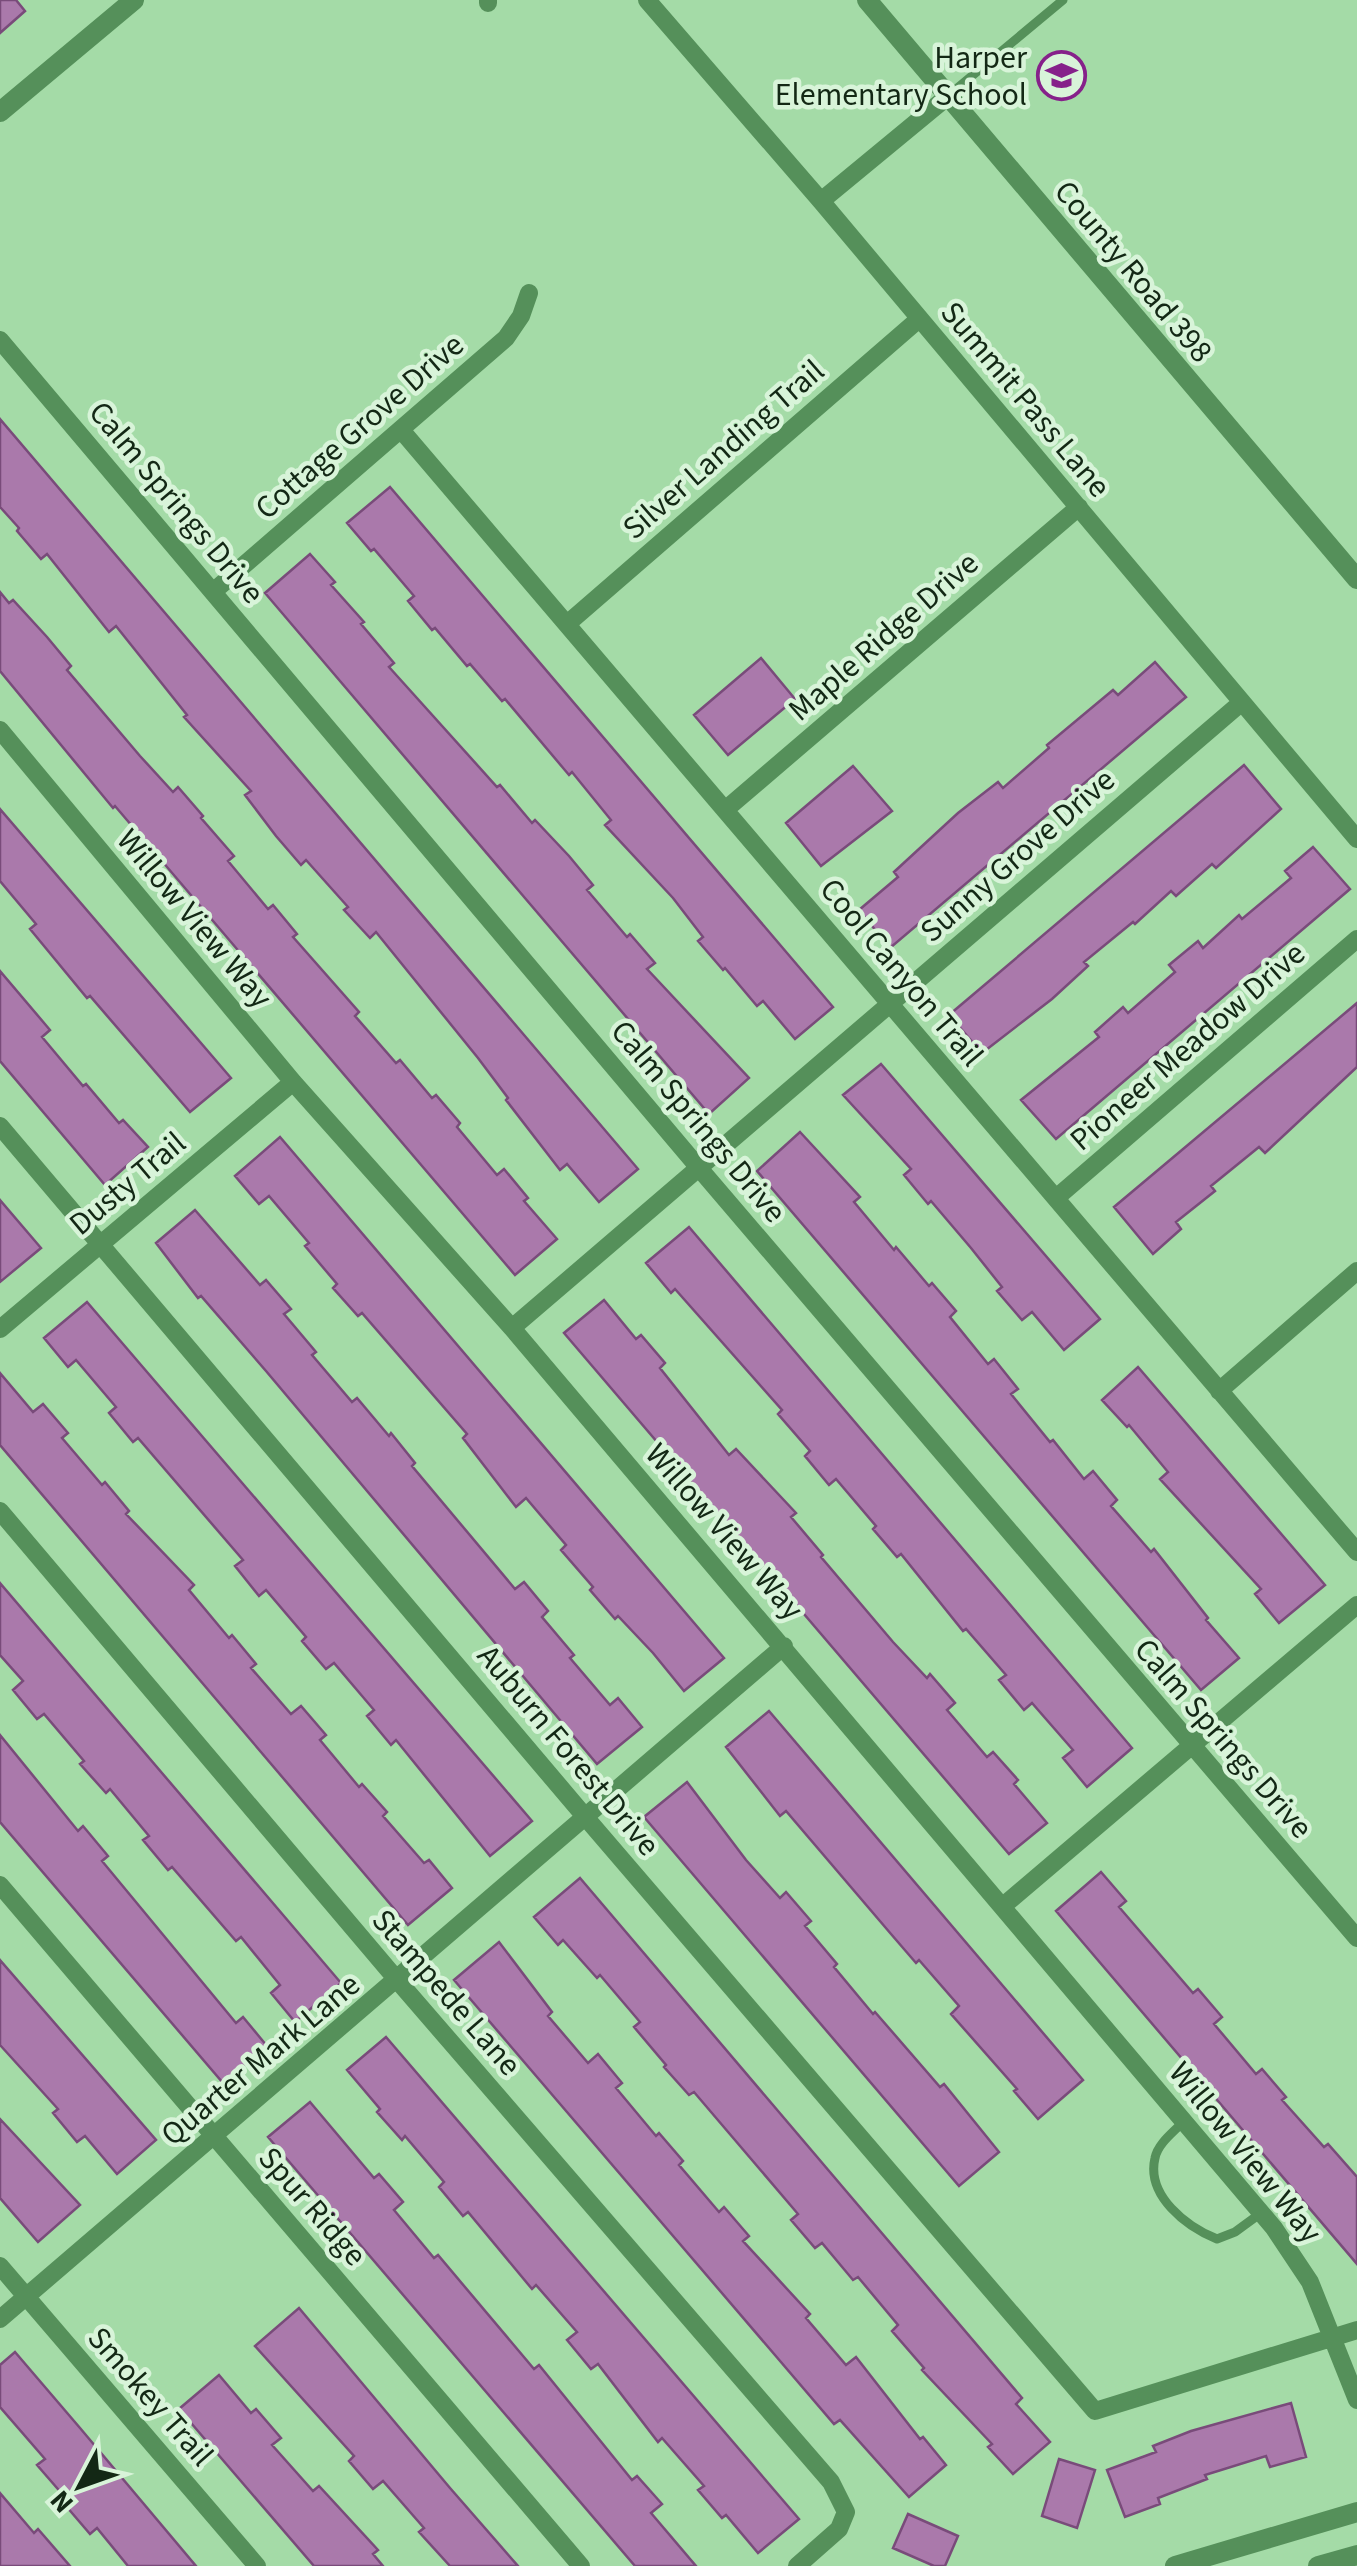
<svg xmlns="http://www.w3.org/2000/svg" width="1357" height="2566" viewBox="0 0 1357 2566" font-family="'Source Sans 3',sans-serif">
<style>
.building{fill:#aa79ab;stroke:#794b7a;stroke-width:2.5}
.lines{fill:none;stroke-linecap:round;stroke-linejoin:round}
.service{stroke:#55905a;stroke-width:9}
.minor{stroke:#55905a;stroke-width:18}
.tertiary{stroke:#55905a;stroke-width:20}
.labels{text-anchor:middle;stroke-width:9;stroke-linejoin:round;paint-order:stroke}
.poi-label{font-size:32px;fill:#132815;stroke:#d8f4d9;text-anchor:end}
.street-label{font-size:32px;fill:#132815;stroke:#d8f4d9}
</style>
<rect width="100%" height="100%" fill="#a4dba7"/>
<path class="building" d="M0,0H16L25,11L0,33Z
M0,419L638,1169L599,1202L567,1164L560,1170L506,1100L508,1098L478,1058L376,932L370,938L344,910L348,907L306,860L301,865L276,836L245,795L251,791L184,717L187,715L116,626L109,632L47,554L41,559L17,531L19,528L0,507Z
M390,487L833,1007L795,1039L763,1001L757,1006L725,968L723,970L698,941L703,937L673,898L605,825L611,820L572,772L569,775L505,699L502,701L470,664L467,666L435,628L432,630L408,601L414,596L374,549L371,551L347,523Z
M310,554L335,582L331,585L364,622L361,624L394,663L389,667L497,787L500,785L532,823L535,820L569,856L593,885L587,890L627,937L630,934L655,963L647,969L749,1078L709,1114L265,593Z
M0,592L9,603L13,600L47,637L71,666L67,670L140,756L173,792L178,787L203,816L201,818L234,856L228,861L268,909L273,905L297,934L293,937L359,1012L355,1016L396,1063L400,1060L432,1098L436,1095L460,1123L457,1127L497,1175L504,1169L528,1198L524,1201L557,1239L515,1275L115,806L113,808L0,671Z
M761,658L795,699L728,755L694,715Z
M1155,662L1186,697L890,948L859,910L898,877L894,872L958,813L998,782L1003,788L1049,748L1047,745L1113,690L1118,695Z
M1244,765L1281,809L1216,868L1212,864L1176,896L1171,891L1135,924L1133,922L1084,962L1088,966L1052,999L982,1053L949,1015Z
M853,766L892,811L821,866L786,823Z
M0,809L231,1078L190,1112L90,996L87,998L30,929L36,924L0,881Z
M1313,847L1350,889L1056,1139L1021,1100L1099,1037L1095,1032L1123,1007L1128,1013L1175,972L1169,965L1198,941L1203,948L1239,915L1242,919L1291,878L1285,871Z
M0,971L50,1030L42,1037L83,1086L86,1084L119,1123L123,1120L148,1147L105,1185L0,1061Z
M1357,1003V1067L1265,1153L1259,1147L1211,1186L1215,1191L1176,1222L1181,1229L1153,1254L1114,1207Z
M881,1064L1100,1319L1064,1350L1032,1312L1022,1320L997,1291L1002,1287L971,1248L931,1201L928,1204L904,1175L911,1169L843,1095Z
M800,1132L860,1197L854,1202L894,1250L896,1247L929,1286L932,1283L956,1311L950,1317L988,1364L994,1359L1018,1389L1011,1394L1050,1442L1053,1440L1084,1479L1093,1471L1117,1500L1111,1506L1151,1552L1154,1549L1208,1618L1206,1620L1239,1658L1201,1690L757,1171Z
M280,1137L724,1658L684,1691L653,1653L618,1616L615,1619L590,1590L593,1587L561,1550L566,1545L526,1498L516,1507L463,1438L467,1434L362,1313L358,1316L333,1288L337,1284L305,1246L309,1243L269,1196L259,1204L235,1176Z
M0,1200L41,1248L0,1282Z
M195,1210L260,1285L266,1280L291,1309L284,1314L316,1352L312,1355L352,1402L357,1398L389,1436L391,1433L415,1463L412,1466L515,1589L524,1582L548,1611L542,1617L574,1655L570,1658L610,1705L618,1698L642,1727L597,1764L266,1371L201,1296L198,1298L156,1243Z
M689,1227L1132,1748L1087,1787L1063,1758L1073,1750L1032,1703L1024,1710L999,1680L1006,1675L966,1629L963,1631L901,1554L897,1557L873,1529L876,1526L836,1479L829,1485L805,1456L810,1451L778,1414L782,1410L675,1289L671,1293L646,1263Z
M604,1300L636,1339L641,1335L665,1363L660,1368L729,1455L736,1449L796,1513L791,1517L823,1555L821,1557L893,1642L927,1678L930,1674L955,1703L947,1710L987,1757L993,1752L1018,1780L1014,1784L1047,1823L1009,1854L564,1333Z
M87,1302L532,1821L490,1856L396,1740L391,1745L367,1716L374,1710L334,1663L326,1669L302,1641L306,1637L266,1590L259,1596L235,1566L243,1560L138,1438L133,1442L109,1413L116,1407L76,1360L68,1367L44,1338Z
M1138,1367L1325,1585L1279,1623L1255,1594L1261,1589L1160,1479L1168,1472L1129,1425L1127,1427L1102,1400Z
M0,1373L33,1412L43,1404L68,1433L62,1438L102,1485L105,1482L129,1511L126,1514L194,1585L189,1590L229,1638L232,1635L256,1664L251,1668L291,1714L301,1706L326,1735L320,1740L359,1787L362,1784L387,1812L383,1816L424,1863L429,1860L452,1888L408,1925L0,1445Z
M0,1583L341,1983L295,2022L271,1993L280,1985L241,1937L236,1941L172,1867L168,1870L143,1840L149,1836L110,1789L106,1793L80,1764L84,1761L44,1714L37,1719L13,1690L23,1681L0,1655Z
M769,1711L1083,2080L1038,2119L1014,2091L1017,2089L951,2014L959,2006L919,1960L916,1963L891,1934L786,1811L780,1816L726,1747Z
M0,1735L78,1831L83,1826L108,1856L102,1861L236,2023L243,2017L267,2046L223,2083L0,1822Z
M687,1782L746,1860L780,1898L786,1892L811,1921L805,1926L837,1964L834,1967L873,2014L875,2012L940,2087L944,2084L999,2152L959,2186L644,1817Z
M1101,1872L1126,1901L1119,1907L1193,1993L1198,1989L1222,2017L1214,2024L1256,2074L1262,2069L1286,2097L1282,2100L1324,2147L1328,2144L1357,2177V2264L1056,1911Z
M580,1878L1022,2398L1016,2404L1050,2442L1013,2474L988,2447L992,2444L922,2370L924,2368L892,2331L898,2325L858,2277L853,2280L822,2243L815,2248L791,2220L798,2214L694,2092L689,2095L664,2067L666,2065L634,2027L640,2022L600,1975L597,1978L563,1940L558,1945L534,1917Z
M499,1942L552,2012L548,2016L588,2063L598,2054L622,2083L616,2088L656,2136L659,2133L683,2161L679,2165L719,2212L724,2207L749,2236L743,2241L810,2314L806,2318L846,2365L856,2357L920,2439L923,2437L946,2465L909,2497L840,2420L834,2424L454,1980Z
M0,1960L156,2140L117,2174L85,2136L77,2142L53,2113L58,2109L0,2045Z
M386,2037L799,2519L758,2553L726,2515L722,2518L698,2490L704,2486L662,2438L658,2442L598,2364L591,2369L567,2340L577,2332L536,2285L532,2289L468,2212L463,2216L439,2187L444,2182L405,2136L402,2140L377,2112L380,2109L347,2070Z
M310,2102L374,2178L379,2174L403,2202L394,2210L434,2258L438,2255L534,2369L539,2365L632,2480L637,2476L662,2504L651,2513L696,2566H635L268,2137Z
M0,2119L80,2205L38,2242L0,2198Z
M299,2308L450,2488L518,2566H450L419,2532L424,2528L383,2481L373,2489L349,2461L354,2456L255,2346Z
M15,2352L80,2428L196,2566H128L97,2528L90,2534L66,2506L70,2503L37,2465L45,2459L0,2407V2365Z
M219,2375L251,2413L256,2409L281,2438L272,2445L313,2491L319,2486L378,2550L373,2554L383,2566H314L179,2409Z
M1291,2403L1306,2457L1270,2467L1266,2456L1205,2475L1207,2479L1158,2498L1160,2504L1125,2517L1107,2470L1156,2452L1153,2446L1191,2431Z
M1059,2459L1095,2470L1077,2528L1042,2516Z
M0,2493L34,2533L38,2529L70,2566H0Z
M908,2514L958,2536L945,2566H934L893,2548Z"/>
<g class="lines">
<path class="service" d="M949,95L1063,0
M1184,2121C1174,2132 1158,2143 1155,2158C1146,2196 1187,2227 1217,2239L1235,2232L1261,2213"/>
<path class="minor" d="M647,0L821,201L1357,839
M488,3V0
M821,201L947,97
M0,340L699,1168L1357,1938
M402,431L1357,1552
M214,591L506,338L521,316L529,293
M567,624L919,319
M0,730L293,1082L512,1328L1274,2228L1310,2282L1357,2400
M725,810L1079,507
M0,1126L587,1819L1095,2411L1357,2330
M1056,1198L1357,939
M512,1328L1242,702
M0,1329L293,1082
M1219,1391L1357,1271
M0,1511L398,1981L831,2482L846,2512L839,2529L797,2566
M0,1885L581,2566
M1003,1906L1357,1605
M0,2266L257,2566
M0,2319L784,1646"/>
<path class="tertiary" d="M867,0L1357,579
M0,112L134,0
M1175,2566L1357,2512
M1318,2566L1357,2555"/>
</g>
<defs>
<symbol id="school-ring" viewBox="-11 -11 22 22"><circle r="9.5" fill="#d8f4d9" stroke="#86218a" stroke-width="1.5"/><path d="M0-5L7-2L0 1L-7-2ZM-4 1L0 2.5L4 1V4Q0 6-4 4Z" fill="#86218a"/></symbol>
</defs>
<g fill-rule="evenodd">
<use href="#school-ring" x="1034" y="48" width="55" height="55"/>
</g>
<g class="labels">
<g class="poi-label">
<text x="1027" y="68">Harper<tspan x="1027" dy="37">Elementary School</tspan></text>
</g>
<g class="street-label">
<text transform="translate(1134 271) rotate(50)" y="11">County Road 398</text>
<text transform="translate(1026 399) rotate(50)" y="11">Summit Pass Lane</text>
<text transform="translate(359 426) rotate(-41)" y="11">Cottage Grove Drive</text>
<text transform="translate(723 449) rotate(-41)" y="11">Silver Landing Trail</text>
<text transform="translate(177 502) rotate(50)" y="11">Calm Springs Drive</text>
<text transform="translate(883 636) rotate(-41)" y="11">Maple Ridge Drive</text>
<text transform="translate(1017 855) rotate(-41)" y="11">Sunny Grove Drive</text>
<text transform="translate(195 918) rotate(50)" y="11">Willow View Way</text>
<text transform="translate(902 972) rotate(50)" y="11">Cool Canyon Trail</text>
<text transform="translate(1187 1046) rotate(-41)" y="11">Pioneer Meadow Drive</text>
<text transform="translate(699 1121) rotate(50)" y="11">Calm Springs Drive</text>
<text transform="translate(127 1183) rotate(-40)" y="11">Dusty Trail</text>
<text transform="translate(725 1531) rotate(49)" y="11">Willow View Way</text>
<text transform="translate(1224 1738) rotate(49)" y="11">Calm Springs Drive</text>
<text transform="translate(569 1750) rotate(50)" y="11">Auburn Forest Drive</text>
<text transform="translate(447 1992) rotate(49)" y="11">Stampede Lane</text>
<text transform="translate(260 2059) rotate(-40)" y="11">Quarter Mark Lane</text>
<text transform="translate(1246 2152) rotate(51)" y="11">Willow View Way</text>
<text transform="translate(313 2206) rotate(49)" y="11">Spur Ridge</text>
<text transform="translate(151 2396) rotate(49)" y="11">Smokey Trail</text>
</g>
</g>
<g transform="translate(80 2486) rotate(229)" stroke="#d8f4d9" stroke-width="8" paint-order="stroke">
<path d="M0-8L18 38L0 25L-18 38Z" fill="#132815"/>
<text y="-15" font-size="28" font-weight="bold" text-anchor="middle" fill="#132815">N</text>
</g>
</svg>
